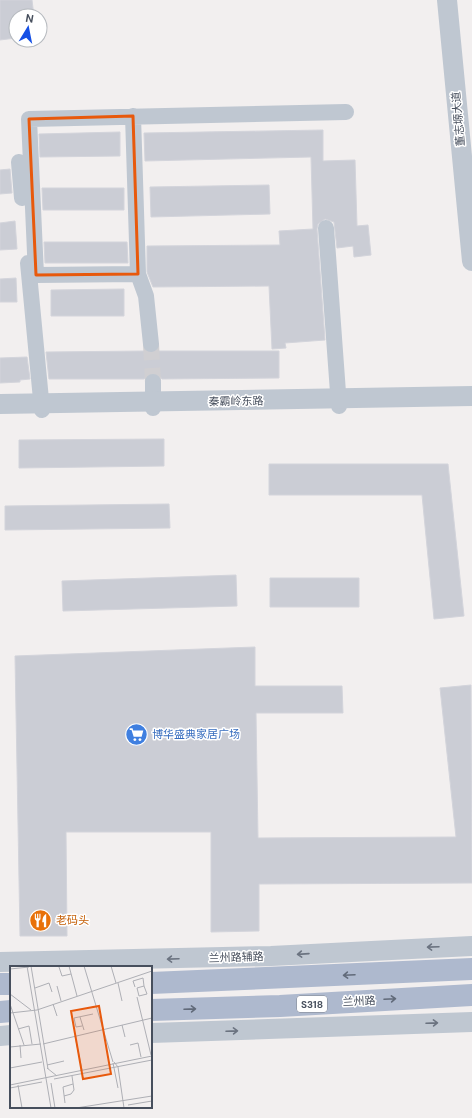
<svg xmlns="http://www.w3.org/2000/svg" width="472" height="1118" viewBox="0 0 472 1118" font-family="'DM Sans','Noto Sans SC',sans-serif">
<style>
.building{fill:#cbcdd5;stroke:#d3d4db}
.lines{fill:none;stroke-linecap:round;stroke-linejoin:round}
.minor-tunnel{stroke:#d0cfd2;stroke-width:16;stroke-dasharray:16 8;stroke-linecap:butt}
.minor{stroke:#bfc7d1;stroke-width:16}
.tertiary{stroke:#bfc7d1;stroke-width:20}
.primary{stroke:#aeb9ce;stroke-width:22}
.oneway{stroke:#6b7380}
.oneway2{stroke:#616a79}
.marked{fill:none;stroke:#e8590c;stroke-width:3;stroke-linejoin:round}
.labels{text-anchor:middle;stroke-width:3;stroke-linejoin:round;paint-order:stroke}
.shield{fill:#fff;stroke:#7e848e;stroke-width:1}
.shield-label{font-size:10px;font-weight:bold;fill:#474f5d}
.street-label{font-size:11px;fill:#474f5d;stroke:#fff}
.shop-label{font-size:11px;fill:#366cbe;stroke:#fff;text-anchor:start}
.food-label{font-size:11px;fill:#c56008;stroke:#fff;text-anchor:start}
.inset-road{fill:none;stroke:#aeafb5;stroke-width:1}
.view{fill:#e8590c;fill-opacity:0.15;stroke:#e8590c;stroke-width:2}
.inset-edge{fill:none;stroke:#474f5d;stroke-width:2}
</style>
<rect width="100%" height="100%" fill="#f2efef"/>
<path class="building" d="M0,0H32L34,16H16V38L0,40Z
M323,130V161L355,160L357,226L368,225L371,255L354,257L353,246L337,248L334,222L325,219L318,224L317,229L325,340L285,343L286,348L272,349L269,286L153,287L147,272V246L280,245L279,231L313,229L311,157L145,161L144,133Z
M120,132V156L40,157L39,134Z
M10,169L12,193L0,194V170Z
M269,185L270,214L151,217L150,187Z
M42,188H124V210H43Z
M15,221L17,249L0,250V223Z
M44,242H127L128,263H45Z
M16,278L17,302H0V279Z
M124,289V316H51V290Z
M145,351L152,353L157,351H279V378L162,379L158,374L153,373L148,374L144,379H49L46,352Z
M27,357L30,379L20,380V382L0,383V358Z
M164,439V466L19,468V440Z
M269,464H448L464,616L434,619L422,495H269Z
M169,504L170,528L5,530V506Z
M236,575L237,606L63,611L62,581Z
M270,578H359V607H270Z
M255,647V686H342L343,713H256L258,838L456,837L440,688L471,685L472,883L259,884V931L211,932V832H66L67,936H20L15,656Z"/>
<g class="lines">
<path class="minor-tunnel" d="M151,344L153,382"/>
<path class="minor" d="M133,116L138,274L146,296L151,344
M19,162L22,198
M326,228L339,406
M28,263L42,410
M138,274L36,275L29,119L346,112
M153,382V408"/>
<path class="tertiary" d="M447,0L472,261
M0,404L472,396
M0,962L271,956L472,946
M151,1033L472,1022
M0,1036L11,1035"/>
<path class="primary" d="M151,983L472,969
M0,984H11
M151,1010L280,1006L472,995
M0,1012L11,1011"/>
</g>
<defs><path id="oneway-shaft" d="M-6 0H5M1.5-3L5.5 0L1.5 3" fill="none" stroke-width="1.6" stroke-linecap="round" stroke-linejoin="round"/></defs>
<g class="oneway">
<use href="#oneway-shaft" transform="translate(433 947) rotate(178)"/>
<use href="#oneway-shaft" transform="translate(303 954) rotate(176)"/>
<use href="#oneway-shaft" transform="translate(173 959) rotate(178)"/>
<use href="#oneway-shaft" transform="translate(432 1023) rotate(-2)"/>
<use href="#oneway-shaft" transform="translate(232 1031) rotate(-2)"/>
</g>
<g class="oneway2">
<use href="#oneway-shaft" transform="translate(349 975) rotate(177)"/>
<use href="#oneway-shaft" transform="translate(390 999) rotate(-3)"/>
<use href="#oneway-shaft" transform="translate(190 1009) rotate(-2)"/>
</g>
<path class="marked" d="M133,116L138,274L36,275L29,119Z"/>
<defs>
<symbol id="supermarket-disc" viewBox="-11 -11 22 22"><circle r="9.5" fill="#3f7fe0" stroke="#fff"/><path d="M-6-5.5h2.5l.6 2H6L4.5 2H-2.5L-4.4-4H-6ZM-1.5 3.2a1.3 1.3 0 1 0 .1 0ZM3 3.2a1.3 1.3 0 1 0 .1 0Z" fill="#fff"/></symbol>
<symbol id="restaurant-disc" viewBox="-11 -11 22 22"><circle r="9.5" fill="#e8710a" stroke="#fff"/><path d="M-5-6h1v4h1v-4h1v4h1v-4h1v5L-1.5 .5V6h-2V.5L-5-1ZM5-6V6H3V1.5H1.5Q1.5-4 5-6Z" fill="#fff"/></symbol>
</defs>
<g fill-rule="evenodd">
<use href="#supermarket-disc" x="124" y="722" width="25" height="25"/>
<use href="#restaurant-disc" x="28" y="908" width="25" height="25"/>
</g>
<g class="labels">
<rect class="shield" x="297" y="996" width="30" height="16" rx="3"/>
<g class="shield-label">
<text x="312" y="1008">S318</text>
</g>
<g class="street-label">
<text transform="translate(458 119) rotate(-95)" y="4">董志塬大道</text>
<text transform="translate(236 401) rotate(-1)" y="4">秦霸岭东路</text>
<text transform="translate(236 957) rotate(-2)" y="4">兰州路辅路</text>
<text transform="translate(359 1001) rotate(-3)" y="4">兰州路</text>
</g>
<g class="shop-label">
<text x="152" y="738">博华盛典家居广场</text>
</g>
<g class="food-label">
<text x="56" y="924">老码头</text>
</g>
</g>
<g transform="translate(10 966)">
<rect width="142" height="142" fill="#f2efef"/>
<path class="inset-road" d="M17,0L41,142M21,0L38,103M59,0L67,30M74,0L103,96M101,0L106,17M49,1L52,10L61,8M0,3L19,1M108,17L112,35M47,20L51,35M134,20L137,28L129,30L127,22ZM125,21L123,15L133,12L134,20M25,22L39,17L42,26M0,28L21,44M127,31L141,89M0,38L14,79M43,38L47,50M0,47L27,44L142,5M70,51L74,64M112,59L115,71M72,60L66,61L64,52L83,48M8,63L19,60L22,78M65,70L72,104M33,78L142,52M10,79L11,92M120,79L128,77L131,91M0,81L31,78M104,96L108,101L114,142M103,97L108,122M37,99L54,95M0,102L32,96M37,102L47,110M44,113L142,94M41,117L45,142M0,119L142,90M8,119L12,142M0,122L32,116M54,130L61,128L64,124L62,110M55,137L53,121L63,118M118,139L142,135M66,142L142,130"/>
<path class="view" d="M89,40L101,108L73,113L61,45Z"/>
<rect width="142" height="142" class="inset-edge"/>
</g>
<g transform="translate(28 28) rotate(10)"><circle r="19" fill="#ffffff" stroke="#b5b9be"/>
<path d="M0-3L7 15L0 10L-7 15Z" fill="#1650e5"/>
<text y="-6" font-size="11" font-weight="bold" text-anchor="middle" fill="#474f5d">N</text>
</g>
</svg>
